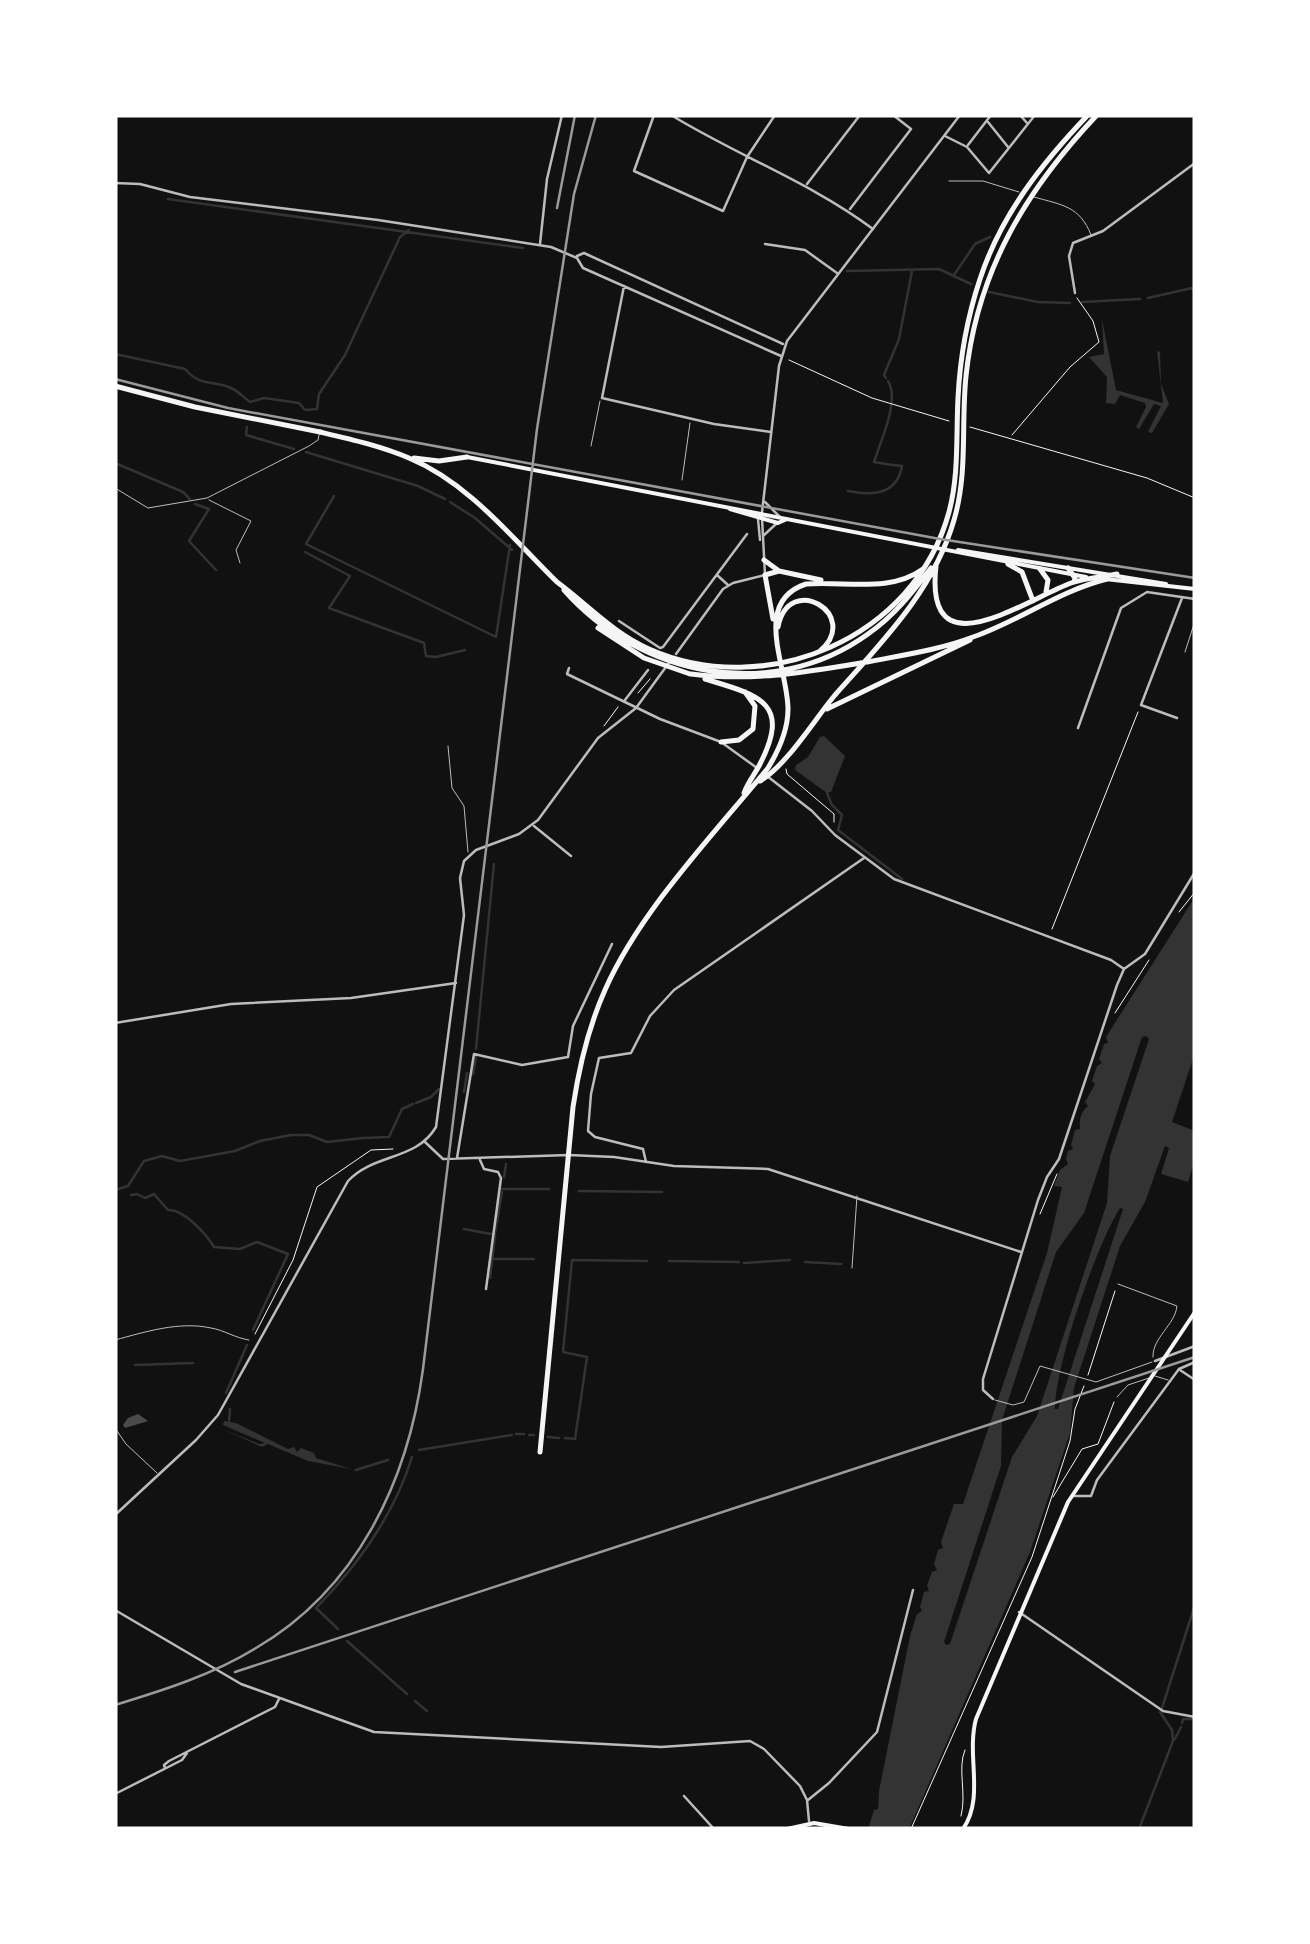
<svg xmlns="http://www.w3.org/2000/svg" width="1310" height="1944" viewBox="0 0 1310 1944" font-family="Arial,sans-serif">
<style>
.water{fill:#333;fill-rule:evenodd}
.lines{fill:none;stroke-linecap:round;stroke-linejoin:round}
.stream{stroke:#333;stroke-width:2.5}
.building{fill:#4a4a4a}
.path{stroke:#f5f5f5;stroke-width:1}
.service{stroke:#bcbcbc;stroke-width:1}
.minor{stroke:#bcbcbc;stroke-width:2.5}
.tertiary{stroke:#bcbcbc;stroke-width:2.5}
.secondary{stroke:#f5f5f5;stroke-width:4}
.primary{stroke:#f5f5f5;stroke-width:5}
.trunk{stroke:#f5f5f5;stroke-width:5}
.rail{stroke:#9a9a9a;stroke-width:2.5}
</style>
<rect width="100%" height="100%" fill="#111"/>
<path class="water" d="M1102,319L1116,390L1163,403L1157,351L1160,352L1161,384L1169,404L1152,433L1148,432L1161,406L1154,404L1139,429L1136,427L1146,407L1145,403L1120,395L1115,404L1106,403L1107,377L1089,357L1104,354Z
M824,736L845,756L831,792L827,793L795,770L796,765L808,757L820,737Z
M1195,897V1053L1172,1122L1195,1131V1159L1188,1182L1161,1174L1169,1148L1165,1146L1145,1202L1120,1246L1074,1388L1070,1433L1030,1552L909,1829H868L874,1810L878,1809L879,1791L910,1636L917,1614L922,1611L920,1607L924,1592L929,1591L927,1585L932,1572L937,1570L934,1564L938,1550L943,1548L941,1542L954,1504H963L1047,1253L1062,1187L1054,1186L1060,1170L1068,1164L1066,1159L1068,1151L1073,1149L1071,1145L1075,1130L1080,1129C1079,1119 1081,1112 1088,1106L1085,1102L1095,1084L1092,1081L1097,1066L1102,1063L1099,1059L1104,1044L1108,1043L1106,1037ZM1146,1036L1149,1039L1110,1156L1107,1203L1037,1416L1012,1457L950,1644L946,1645L944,1642L1001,1466L1002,1420L1056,1252L1084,1213L1142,1037ZM1120,1208L1123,1209L1058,1409H1055C1055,1365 1096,1246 1120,1208Z
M224,1421L236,1423L288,1449L294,1447L297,1452L301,1448L314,1453L316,1458L351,1469L308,1461L268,1444L262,1447L220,1428L259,1444L265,1443L223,1425Z"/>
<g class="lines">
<path class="stream" d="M168,199L523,248
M847,271L939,269L971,284
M954,275L975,244L990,237
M989,292L1038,302L1070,303
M1148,298L1192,288L1195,291
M1082,302L1140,299
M115,354L185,369C200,387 213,380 231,388C238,391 242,396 250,402L264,398L299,403L305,410L317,409L319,394L345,355L400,237L409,230
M886,378L884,375L899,339L912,271
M888,381C900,400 881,440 874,462L892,465
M247,427L246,435L294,449
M306,452L418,486L445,499
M115,463L183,492L190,499
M848,491C872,496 897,495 902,466L893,465
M450,502L475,518L512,550
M195,504L209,509L189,541L216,570
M306,544L496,637L510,545
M306,544L334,496
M305,552L350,576L329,608L424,643L426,656L436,657L465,650
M827,793L832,805L842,815L838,830L902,879
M476,1049L494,864
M473,1074L476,1057
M464,1092L467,1073
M416,1103L431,1097L439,1089
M364,1138L389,1137L402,1109L413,1104
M504,1177L506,1164
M502,1189H549
M115,1190L128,1186L144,1161L162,1156L180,1161L235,1151L260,1141L291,1135H309L327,1142L363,1138
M579,1191L662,1192
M131,1195L137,1194L145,1198L154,1194L168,1210C184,1209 206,1234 214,1247L240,1249L257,1242L288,1254L253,1330
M464,1229L491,1234
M495,1233L502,1192
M492,1259H534
M669,1261L739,1262
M805,1262L841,1264
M744,1263L790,1260
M490,1278L495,1235
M135,1365L193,1363
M226,1393L247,1345
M229,1421L230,1409
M516,1434H524
M529,1435H534
M548,1437L559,1438
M565,1438L575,1439L587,1357L563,1352L572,1260L647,1261
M419,1450L512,1435
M356,1470L388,1460
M338,1629L316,1608C358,1565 394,1516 412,1457
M347,1641L407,1694
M415,1701L427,1711
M1162,1708L1195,1605
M1182,1723L1183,1719H1195
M1175,1739L1181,1727
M1139,1829L1173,1741L1172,1730L1160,1712"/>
</g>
<path class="building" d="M138,1414L148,1421L125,1428L123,1425L128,1418Z"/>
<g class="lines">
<path class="path" d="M789,360L872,398L949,421
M970,427L1147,478L1195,498
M1012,435L1070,367L1099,342L1093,321L1077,298
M638,693L650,679
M604,726L618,707
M786,769L787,774L834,814V822
M1179,912L1195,892
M1052,929L1138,712
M1115,1013L1149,960
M1040,1214L1057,1174
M255,1334L293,1260L317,1187L371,1150L393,1149
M1088,1375L1115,1291
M1053,1497L1082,1449L1098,1444L1114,1402
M961,1816C967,1794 957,1768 965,1750
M911,1829L1032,1557L1070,1441L1075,1409L1084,1386"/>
<path class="service" d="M949,181H983L1019,192
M1034,197C1062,205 1080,206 1091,235
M591,446L600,401
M682,480L690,423
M115,488L148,508L207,498L309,446L318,440L319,435
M209,500L251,521L236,550L240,563
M1185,652L1195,621
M448,746L452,788L464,806L468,852
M852,1268L857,1196
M1118,1284L1177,1306C1175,1325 1152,1338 1153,1357
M115,1340C145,1332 179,1321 211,1328C224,1330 235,1338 249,1340
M1155,1376L1168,1380
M1117,1397L1128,1385L1149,1378
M995,1400L1013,1405L1024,1402L1040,1366L1096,1382L1152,1362
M115,1428L126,1444L157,1473"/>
<path class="minor" d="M654,115L634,171L723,211L747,157L775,115
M671,115C738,156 810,182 873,229
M1020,115L1027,123
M988,122L1008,147
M945,136L967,147L989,173L1035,115
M968,145L991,115
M115,183L140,184L190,197L378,220L551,247L577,258L583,268L781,356
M807,184L860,115
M850,209L911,129L893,115
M540,244L547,179L562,115
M765,244L805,250L837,273
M577,256L584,253L783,344
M624,286L602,398L714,424L771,432
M1075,293L1069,256L1073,243L1103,231L1195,163
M717,575L728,585
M619,621L660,648L663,647L747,534
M569,668L567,674L660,719L721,742L757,768
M625,700L648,670
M1177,718L1141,705L1182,598
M1078,728L1121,608L1147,592L1195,599
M767,776L812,811L835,835L894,879L1111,960L1124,969
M534,826L571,856
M115,1023L231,1004L351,998L456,983
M425,1142L443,1159L569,1155L614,1157L674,1166L768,1169L1021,1252
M457,1158L474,1054L522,1065L568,1057L573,1026L612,944
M480,1160L484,1169L498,1172L501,1178L486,1289
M646,1162L643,1149L595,1137L588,1131L591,1094L599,1058L631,1053L650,1016L674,990L864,858
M1155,1361L1195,1346
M1180,1370L1195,1380
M993,1399L983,1390V1379L1038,1200L1047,1177L1059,1159L1117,985L1124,969L1145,954L1195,872
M1074,1496H1091L1097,1480L1179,1369L1195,1362
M115,1610L241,1684L374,1732L661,1747L750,1741L764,1749L800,1786L807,1800L809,1821
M1019,1612L1163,1711L1195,1717
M165,1768L164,1765L169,1761L275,1707L279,1699
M115,1794L182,1760L187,1753
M684,1796L714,1829
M808,1800L829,1783L877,1732L913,1590"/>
<path class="tertiary" d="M765,502L781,518
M762,512L779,366L787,341L960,115
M758,519L760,540
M763,536L776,524
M676,654L723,589L733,583L765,575L762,518
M115,1515L196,1440L218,1415L348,1181C374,1153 416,1161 436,1127L464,915L460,878L464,861L476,850L519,834L538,820L598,738L636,708L671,660"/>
<path class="secondary" d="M467,457L1086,577
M730,509L778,523L787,519
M958,550L1166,584
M1105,579L1195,589
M787,1829L814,1823L849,1829
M963,1829C985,1797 966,1756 976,1719L1068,1502L1195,1312"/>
<path class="primary" d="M115,386L195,407L320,432"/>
<path class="trunk" d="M320,432C350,439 381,446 409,458C469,483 512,538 557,582
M414,458L439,461L467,457
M764,560L779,571L821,580
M1008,564L1022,572L1033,601
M936,566C924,673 1023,601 1071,583C1086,578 1102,577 1117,574
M1068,568L1075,578L1074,582
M1040,569L1048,580L1046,592
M557,582C588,605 613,633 649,649C766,701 915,638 949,512C959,475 956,436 958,398C960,357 967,318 980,279C1001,215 1042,163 1088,115
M564,590C640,676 771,704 868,634C894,616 912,593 931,568
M773,619L765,575L779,571
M778,627C789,571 862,615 820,651
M598,628L644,658L690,674
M691,674C752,682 808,672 867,662C903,655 939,650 973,637C1019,621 1059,591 1107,579
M705,679C758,695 792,702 760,764C755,774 748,782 744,793
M827,709L970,640
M721,742L739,740L753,729L755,706L745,692
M760,781C787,765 814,720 835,695C882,642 934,590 954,520C968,473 961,424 966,376C977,271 1026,190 1097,115
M540,1452L573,1107C579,1067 588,1028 605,990C640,911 713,835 768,768C779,750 788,731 788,709C788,668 751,602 806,584C846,581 890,593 923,569"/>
<path class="rail" d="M557,208L575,115
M115,379L228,408L940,539L1195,578
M235,1672L1195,1357
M115,1705C164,1690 212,1675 256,1648C357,1589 408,1481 423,1369L537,429L574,194L596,115"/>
</g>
<rect width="1310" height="1944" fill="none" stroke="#ffffff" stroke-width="235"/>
</svg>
